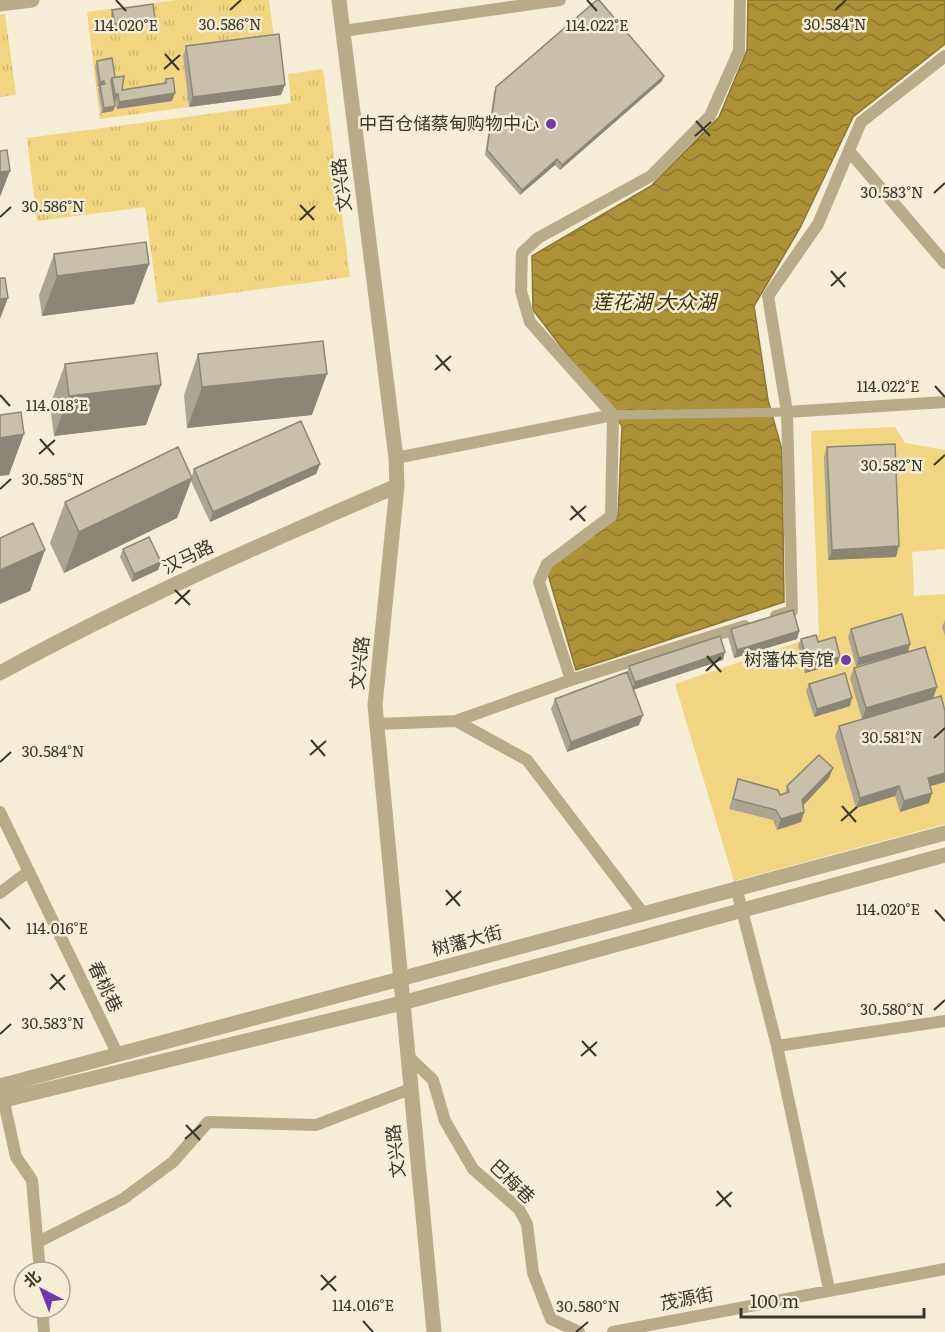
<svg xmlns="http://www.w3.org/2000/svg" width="945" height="1332" viewBox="0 0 945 1332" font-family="Literata,'Noto Sans SC',serif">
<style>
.grass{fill:url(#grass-tufts)}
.park{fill:#f1d580}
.water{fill:url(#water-waves);stroke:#8b7634;stroke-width:1.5}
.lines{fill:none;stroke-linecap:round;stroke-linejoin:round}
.pedestrian{stroke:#b8ac88;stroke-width:9}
.minor{stroke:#b8ac88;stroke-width:12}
.tertiary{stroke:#b8ac88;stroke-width:15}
.wall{fill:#aca591}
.shaded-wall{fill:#8c8676}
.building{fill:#c8c0a9;stroke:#8c8676;stroke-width:1.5}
.ticks{fill:none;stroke:#39362c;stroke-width:2}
.poi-dot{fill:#7038ae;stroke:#f5edd5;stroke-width:2}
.labels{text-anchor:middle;stroke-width:5;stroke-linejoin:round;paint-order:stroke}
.poi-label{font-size:18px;fill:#39362c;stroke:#f5edd5;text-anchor:end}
.street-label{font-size:18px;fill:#39362c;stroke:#f5edd5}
.water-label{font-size:20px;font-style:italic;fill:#3b2f07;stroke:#f5edd5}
.ticks-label{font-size:15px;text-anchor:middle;fill:#39362c;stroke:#f5edd5;stroke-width:5;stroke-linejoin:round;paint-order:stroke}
</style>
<defs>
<pattern id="grass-tufts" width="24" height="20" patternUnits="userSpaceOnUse" patternTransform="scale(1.5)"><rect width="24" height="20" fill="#f1d580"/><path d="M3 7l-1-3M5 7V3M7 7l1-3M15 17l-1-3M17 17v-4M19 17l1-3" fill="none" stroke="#cfb76f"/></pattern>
<pattern id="water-waves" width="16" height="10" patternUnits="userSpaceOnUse" patternTransform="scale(1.5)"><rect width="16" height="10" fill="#ae9238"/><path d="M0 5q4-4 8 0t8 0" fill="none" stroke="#8f782f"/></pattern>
</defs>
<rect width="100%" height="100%" fill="#f5edd5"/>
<path class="grass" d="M177,0H269L275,44L183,56L189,107L100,119L87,12Z
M5,14L16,95L0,97V15Z
M323,69L350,277L158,303L145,207L37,221L27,138L291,103L288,74Z"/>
<path class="park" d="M895,427L905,443L945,450V549L912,552L914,596L945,594V824L734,881L675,684L819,635L811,431Z"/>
<path class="water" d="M748,0H945V44L853,117L800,228L754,306L768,400L782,450L784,602L576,670L547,571L618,516L622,426L533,310L532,256L651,186L719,117L747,50Z"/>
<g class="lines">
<path class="pedestrian" d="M613,415L787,412"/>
<path class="minor" d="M343,31L560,0
M849,151L945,263
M787,412L945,402
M396,458L613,415
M776,616L792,611L787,412L768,296L818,224L861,122L945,56
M571,680L539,582L547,564L611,516L613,415L530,322L521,291L522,253L538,238L651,176L710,116L739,51L740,0
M456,721L571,680L745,626
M377,724L456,721L527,760L643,913
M0,812L118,1055
M736,887L777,1046L829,1289
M0,893L29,871
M777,1046L945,1021
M407,1055L433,1080L445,1121L473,1169L519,1209L527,1224L533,1273L551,1319L579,1332
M2,1093L16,1157L32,1180L40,1272
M38,1242L123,1199L173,1162L208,1122L316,1125L410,1089
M42,1308L44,1332
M613,1332L945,1269"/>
<path class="tertiary" d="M339,0L396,458L397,486L375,705L434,1332
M0,4L32,0
M0,673C129,602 262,544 397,486
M0,1086L945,833
M0,1101L402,1003L945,855"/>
</g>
<path class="wall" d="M112,10L155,18L153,24L113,29L111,15Z
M186,46L281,95L189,107L183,56Z
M97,61L115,77L122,90L164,84L166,79L172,101L117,109L115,101L114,102L113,111L102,113L98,90L99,87H98L95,66Z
M662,81L560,170L555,165L520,195L485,155L494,93L496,87Z
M54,254L149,264L134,304L42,316L39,295Z
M198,354L312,415L187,428L184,395Z
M65,364L146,425L54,436L50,405Z
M827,447L896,557L828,560L824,457Z
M320,464L316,474L210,522L191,481L177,518L64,573L50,543L65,502L192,476L194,469Z
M123,549L161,562L158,570L132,582L120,557Z
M945,620V636L942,627Z
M731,629L799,631L797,639L734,658L728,637Z
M851,629L910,644L908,652L856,666L848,637Z
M801,639L818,642L840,657L837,664L805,673L798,646Z
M723,660L633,690L639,725L567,752L551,709L555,699L627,673L629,666Z
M854,668L937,687L933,698L862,719L850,678Z
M809,684L850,706L814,717L806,691Z
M945,711V782L930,786L929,803L900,812L895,796L856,808L835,736L839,726Z
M833,768L829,778L803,805L804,812L801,822L777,830L773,820L729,809L738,779L780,795L785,794L787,786Z"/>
<path class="shaded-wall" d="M155,18L153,24L113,29L115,24Z
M664,76L662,81L560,170L562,165Z
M104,81L102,86L100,85L99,87H98L100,82Z
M285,85L281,95L189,107L193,97Z
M175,93L172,101L117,109L119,102Z
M115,94H118L115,101L112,102Z
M115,106L113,111L102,113L104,108Z
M557,159L555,165L520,195L522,190Z
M10,171L0,197V172Z
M149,264L134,304L42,316L57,276Z
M8,298L0,319V299Z
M327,374L312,415L187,428L202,387Z
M161,385L146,425L54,436L69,396Z
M24,434L9,475L0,476V438Z
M320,464L316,474L210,522L213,512Z
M192,478L177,518L64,573L79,532Z
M899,546L896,557L828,560L832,550Z
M45,550L30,591L0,604V570Z
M161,562L158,570L132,582L134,574Z
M799,631L797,639L734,658L737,650Z
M910,644L908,652L856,666L859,658Z
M725,652L723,660L632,690L635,682Z
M840,657L837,664L805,673L808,665Z
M937,687L933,698L862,719L866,708Z
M852,698L850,706L814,717L817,709Z
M643,715L639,725L567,752L571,742Z
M833,768L829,778L799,810L802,800Z
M945,773V782L924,788L928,778Z
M899,786L895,796L856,808L860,798Z
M932,793L929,803L900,812L904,801Z
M804,812L801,822L777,830L781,819Z"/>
<path class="building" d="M597,0H599L664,76L562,165L557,159L522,190L487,150L496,87Z
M153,4L155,18L115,24L112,10Z
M279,34L285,85L193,97L186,46Z
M112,58L115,77L112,78L111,80L115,106L104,108L100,85L105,84L104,81L100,82L97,61Z
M124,76L122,90L166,83V79L173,78L175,93L119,102L118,94H115L112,78Z
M7,150L10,171L0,172V151Z
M146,242L149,264L57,276L54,254Z
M0,278H5L8,298L0,299Z
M323,341L327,374L202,387L198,354Z
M157,353L161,385L69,396L65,364Z
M21,412L24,434L0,438V415Z
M301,421L320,464L213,512L194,469Z
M895,444L899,546L832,550L827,447Z
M178,447L192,478L79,532L65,502Z
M33,523L45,550L0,570V538Z
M149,537L161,562L134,574L123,549Z
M793,610L799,631L737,650L731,629Z
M902,614L910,644L859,658L851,629Z
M816,635L818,642L835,637L840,657L808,665L801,639Z
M720,636L725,652L635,682L629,666Z
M925,647L937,687L866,708L854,668Z
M627,672L643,715L571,742L555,699Z
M845,673L852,698L817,709L809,684Z
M941,696L945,711V773L928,778L932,793L904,801L899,786L860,798L839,726Z
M819,755L833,768L802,800L804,812L781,819L776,810L733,799L738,779L778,790L780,795L789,792L787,786Z"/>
<path class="ticks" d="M116,0L126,11M587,0L597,11M230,10L241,0M835,10L846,0M165,54L179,70M164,69L180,55M696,121L710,136M695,136L711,122M934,193L945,183M300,205L314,220M0,217L11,207M300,220L315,206M831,271L845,287M831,286L846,272M436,355L450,371M435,370L451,356M935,386L945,397M0,395L10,406M40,439L54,455M39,454L55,440M934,465L945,455M0,489L11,479M571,506L585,521M570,520L586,506M175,590L190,605M175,604L190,590M707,656L721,672M706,671L721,657M934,738L945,728M311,740L325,756M310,755L326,741M0,762L11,752M842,806L856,822M841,821L857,807M446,890L460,906M446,905L461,891M935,910L945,921M0,918L10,929M51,974L65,990M50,989L65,975M934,1010L945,1000M0,1034L11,1024M582,1041L596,1056M581,1056L597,1042M186,1125L200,1140M185,1139L201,1125M717,1191L731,1207M716,1206L732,1192M321,1275L336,1291M321,1290L336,1276M363,1321L373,1332M576,1332L588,1322"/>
<g class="poi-dot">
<circle cx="551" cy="124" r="6"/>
<circle cx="846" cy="660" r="6"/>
</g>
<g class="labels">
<g class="poi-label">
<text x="539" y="130">中百仓储蔡甸购物中心</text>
<text x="834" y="666">树藩体育馆</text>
</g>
<g class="street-label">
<text transform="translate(342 185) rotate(-97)" y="6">文兴路</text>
<text transform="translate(188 557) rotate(-26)" y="6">汉马路</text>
<text transform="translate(360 663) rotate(-84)" y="6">文兴路</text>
<text transform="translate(467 941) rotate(-15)" y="6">树藩大街</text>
<text transform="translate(105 987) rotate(64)" y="6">春桃巷</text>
<text transform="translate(396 1151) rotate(-96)" y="6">文兴路</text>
<text transform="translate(512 1182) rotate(44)" y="6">巴梅巷</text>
<text transform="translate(687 1299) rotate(-11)" y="6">茂源街</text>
</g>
<g class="water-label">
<text x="654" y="309">莲花湖 大众湖</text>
</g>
</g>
<g class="ticks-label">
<text x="835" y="30">30.584°N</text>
<text x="230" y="30">30.586°N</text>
<text x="126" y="31">114.020°E</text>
<text x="597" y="31">114.022°E</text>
<text x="892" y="198">30.583°N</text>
<text x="53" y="212">30.586°N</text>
<text x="888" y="392">114.022°E</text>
<text x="57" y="411">114.018°E</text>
<text x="892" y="471">30.582°N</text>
<text x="53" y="485">30.585°N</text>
<text x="892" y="743">30.581°N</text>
<text x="53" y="757">30.584°N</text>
<text x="888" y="915">114.020°E</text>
<text x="57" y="934">114.016°E</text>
<text x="892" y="1015">30.580°N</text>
<text x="53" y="1029">30.583°N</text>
<text x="363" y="1311">114.016°E</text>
<text x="588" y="1312">30.580°N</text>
</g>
<g transform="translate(42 1290) rotate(318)"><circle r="28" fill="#f5edd5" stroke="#aaa491" stroke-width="1.5"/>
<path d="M0-4.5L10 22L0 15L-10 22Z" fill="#7038ae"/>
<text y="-9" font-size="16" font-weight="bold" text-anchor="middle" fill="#39362c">北</text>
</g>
<path d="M741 1308v9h183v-9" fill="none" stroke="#39362c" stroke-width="3"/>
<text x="750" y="1308" font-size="18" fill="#39362c" stroke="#f5edd5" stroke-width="4.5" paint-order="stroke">100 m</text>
</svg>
